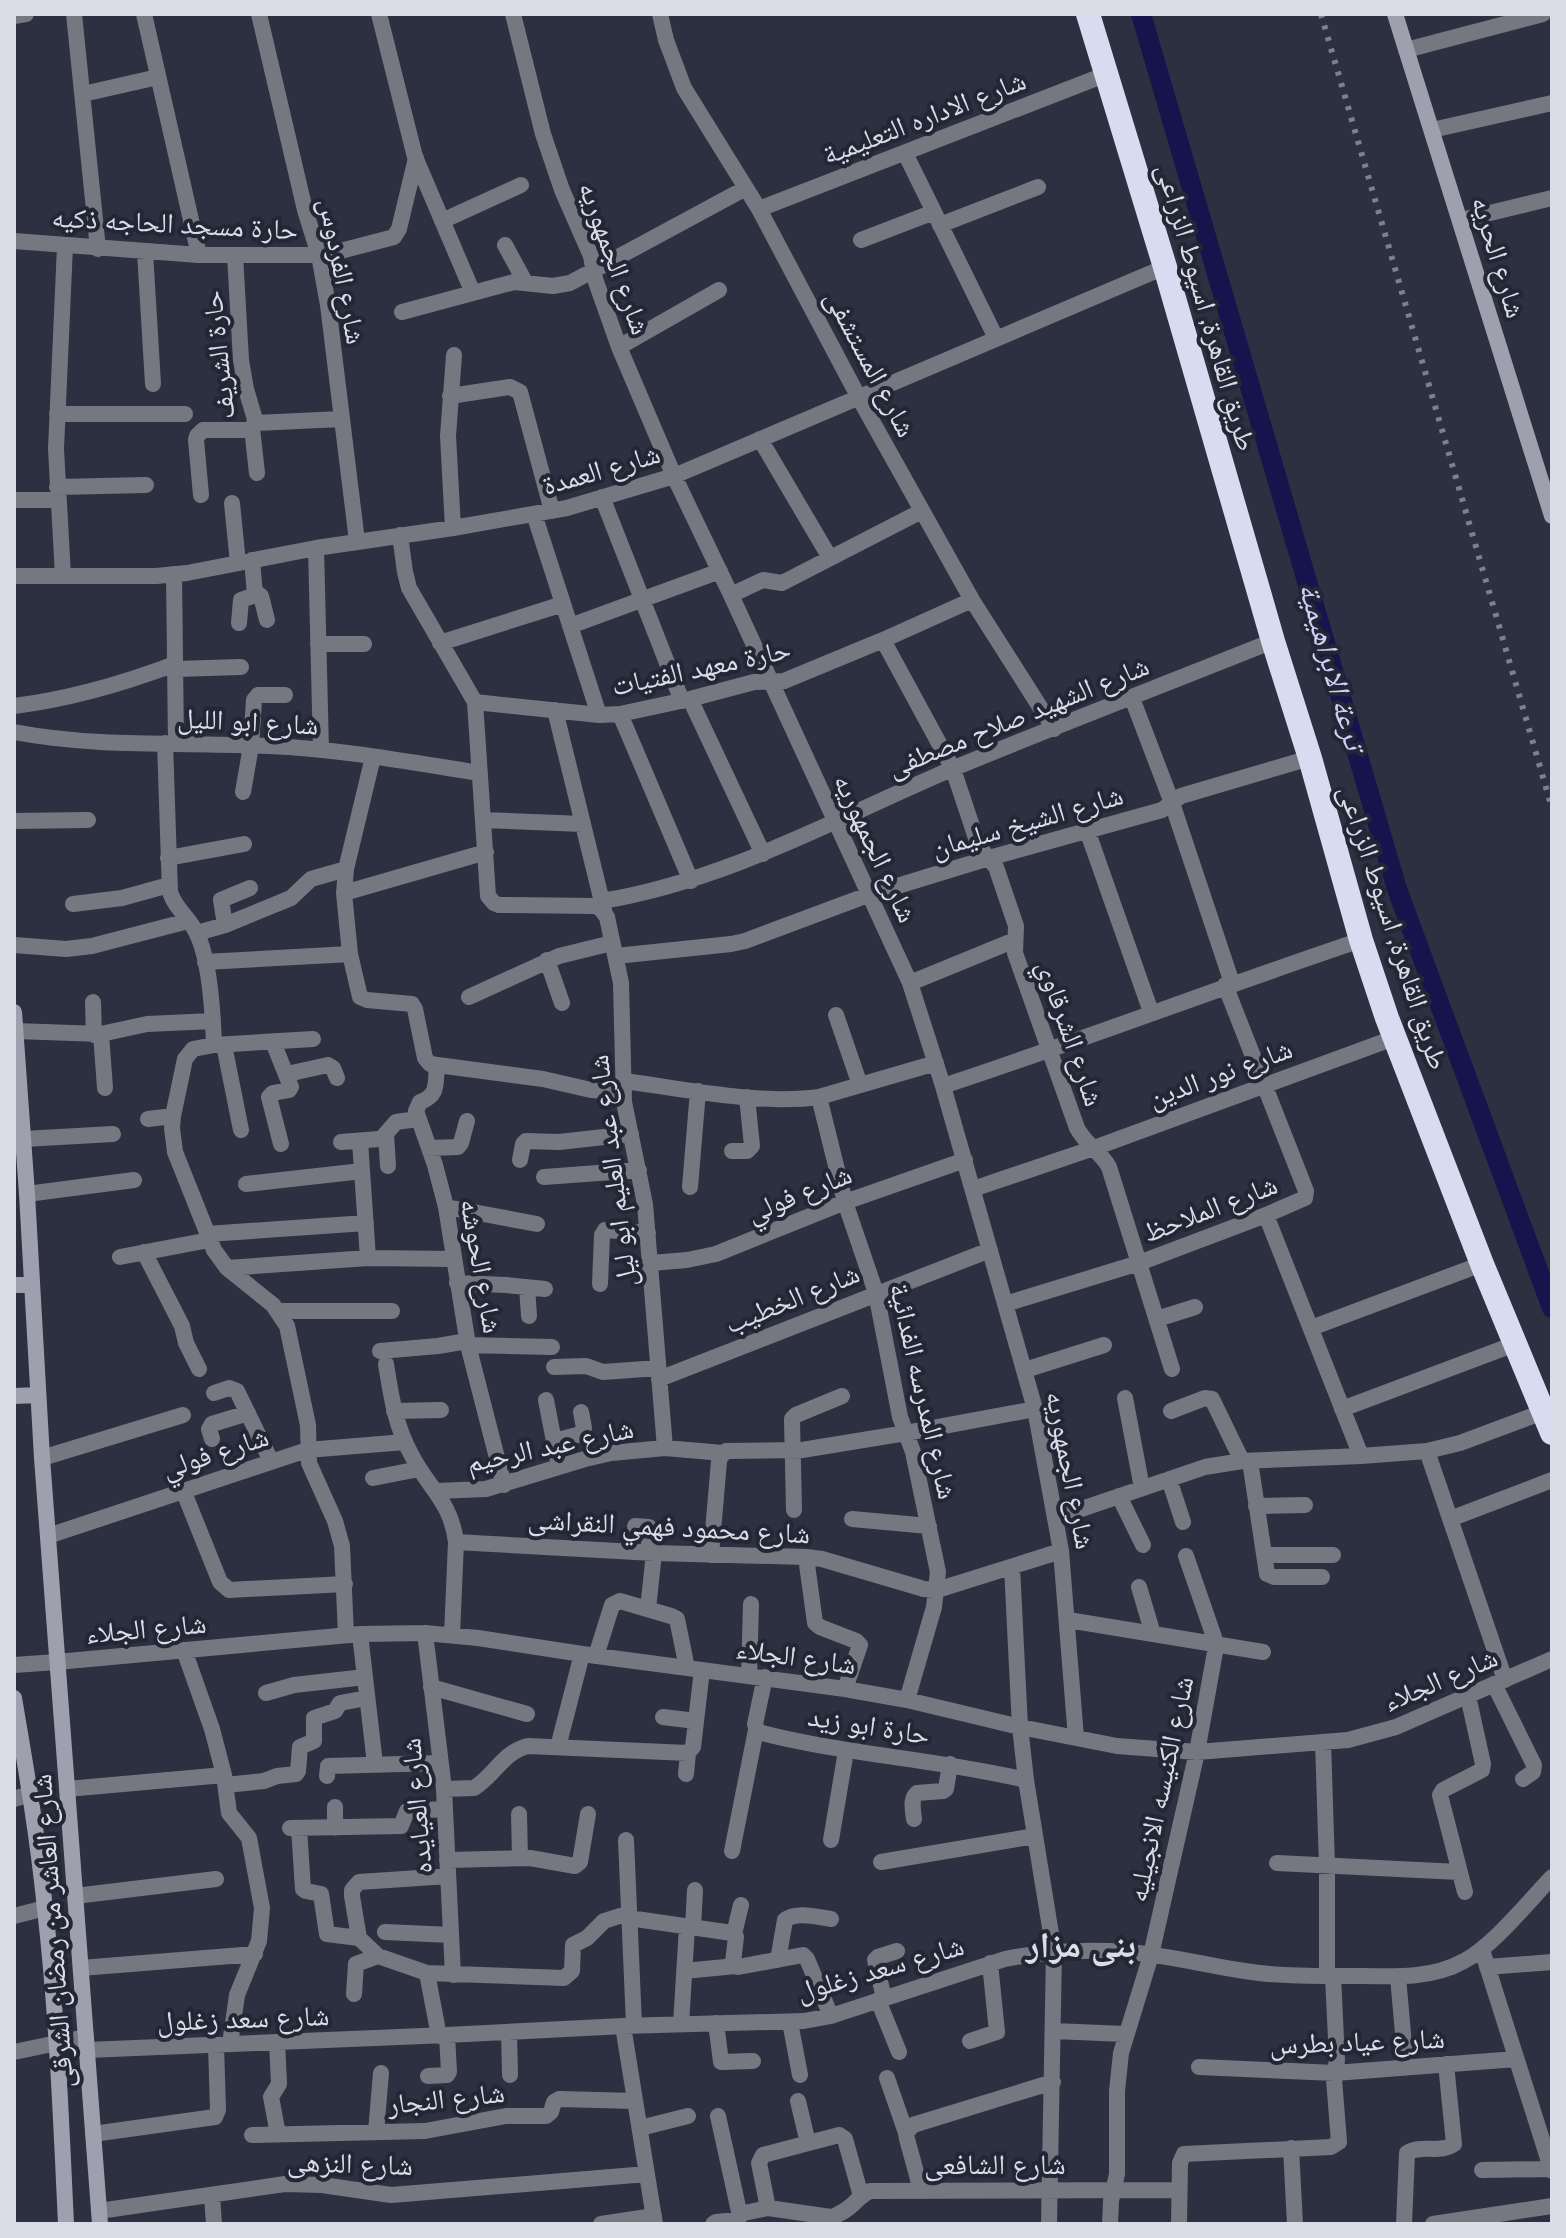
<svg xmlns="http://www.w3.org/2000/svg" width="1566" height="2238" viewBox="0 0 1566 2238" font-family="'Nunito Sans','Noto Naskh Arabic',sans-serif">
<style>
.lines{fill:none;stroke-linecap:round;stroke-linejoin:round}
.canal{stroke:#16144d;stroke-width:20}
.street{stroke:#767881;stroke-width:16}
.secondary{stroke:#9ea0ae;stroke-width:16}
.highway{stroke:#d7dcf0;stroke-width:24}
.rail{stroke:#7d808e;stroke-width:6;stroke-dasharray:4 8;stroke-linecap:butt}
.labels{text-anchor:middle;stroke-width:8;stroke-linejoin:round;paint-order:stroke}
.street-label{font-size:28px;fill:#dadce7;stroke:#232635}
.water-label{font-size:30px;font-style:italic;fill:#cbd2f8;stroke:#232635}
.district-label{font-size:36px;font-weight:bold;fill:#dadce7;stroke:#232635}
</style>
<rect width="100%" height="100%" fill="#2d3040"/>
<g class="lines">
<path class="canal" d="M1141,14L1397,889L1552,1308"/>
<path class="street" d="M74,14L98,249
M144,14L199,255
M259,14L305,210L319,255L328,305L357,541
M379,14L415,157L473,293
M513,14L543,134L562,190L591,256L595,279L619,347L674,476L731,595L910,983L943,1086L1035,1409L1061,1551L1076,1738
M660,14L666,40L684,88L759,209L858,396L972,600L1054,729
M14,16L26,14
M1406,50L1543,14
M83,94L158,77
M1432,130L1552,103
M905,153L996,338
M759,209L1107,74
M1461,220L1552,198
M442,221L521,185
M940,225L1038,187
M861,240L934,212
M14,241L199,255H310L329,254L394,237L399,229L416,158
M505,245L525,282
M145,252L153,384
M402,312L514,282L553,286L570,283L746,188
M619,347L719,290
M450,396L510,387L520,392L552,511
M57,414H185
M256,423L341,419
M252,428L257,473
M760,439L830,558
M57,487L146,485
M201,495L196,440L197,436L203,430H249L256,423L246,389L241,360L235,255
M602,497L682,701
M14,500H58
M232,503L238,563
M534,514L599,715
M453,528L448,436L454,355
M400,535L405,572L409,588L475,702L488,896L494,903L499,905L595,906L600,908L607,917L621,983L624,1102L645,1204L665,1448
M316,548L321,750
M252,560L255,595
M174,574L176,744
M14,576H156L187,573L316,548L453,528L567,508L674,476L1165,267
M63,576L56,449L65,246
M731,595L763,580L782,583L922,511
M239,623L241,600L258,594L261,596L267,620
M570,626L720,571
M883,640L953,769L979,847L996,867L1016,926L1015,953L1077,1128C1085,1144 1101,1152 1109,1167L1172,1369
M440,643L563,604
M318,644H364
M175,669L241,667
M1132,698L1172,803L1232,983
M690,699L763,854
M475,702L599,715L620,714L690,699L754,682L784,681L883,640L972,600
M14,706C70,699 122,684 175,664
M555,710L604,910
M620,714L691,881
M14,732C98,748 184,742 269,746C339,749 409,762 480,773
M165,743L170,892C175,909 190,918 197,934C210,961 213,1015 214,1045
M373,757L346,869L344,893L350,954L360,997L367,1000L412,1004L415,1009L425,1058L430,1064L543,1079L591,1090L624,1092
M243,792L251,746L254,700L258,695H285
M483,820L583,824
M14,821L88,820
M1087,830L1151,1012
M168,858L244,844
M344,893L486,852
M602,901C728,880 835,819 952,769C1058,725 1166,684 1273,641
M73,904L122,898L169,885
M225,925L221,900L250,888
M197,933L225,925L291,898L311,879L346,869
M14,945L66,949L92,946L188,921
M616,956L731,944L745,941L868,895L989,858L1162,810L1181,796L1310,758
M547,960L562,1003
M205,962L350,954
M910,983L1015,940
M469,997L559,956L612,943
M93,1002L94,1035
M836,1015L860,1085
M15,1031L101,1034L147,1024L213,1021
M101,1034L105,1088
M313,1039L214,1045L193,1049L185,1059L173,1116L172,1128L175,1152L214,1250L227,1268L273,1305L287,1326L308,1425L309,1463L335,1521L342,1546L346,1635
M273,1042L291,1087L289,1090L273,1093L269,1097L281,1144
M224,1045L241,1130
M437,1066C435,1084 439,1095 420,1102L416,1111L435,1165L446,1207L468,1345L504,1485
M287,1074L328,1065L333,1068L337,1078
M624,1081C684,1089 760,1105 819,1097L936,1063
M943,1086C1083,1040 1221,987 1361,940
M819,1097L845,1202L876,1293L900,1417L913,1452L938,1572L934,1607L907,1700
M148,1119L173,1116
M386,1134L388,1166
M24,1139L113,1134
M360,1141L368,1258
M341,1142L379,1139L383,1137L396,1122L418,1119
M429,1148L458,1147L461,1143L467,1121
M732,1151H747L752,1146L747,1097
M520,1160L523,1144L526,1141L559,1142L631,1134
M544,1177L639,1170
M246,1184L362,1171
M690,1187L698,1091
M973,1189L1094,1148L1394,1038
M27,1194L134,1180
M446,1207L537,1224
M1266,1215L1361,1456
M207,1234L366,1223
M144,1252L182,1326L186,1343L199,1369
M120,1257L209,1240
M651,1263L687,1260L716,1254L845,1202L965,1160
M227,1268L368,1258L454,1259
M457,1283L506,1285L545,1289
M600,1284L602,1235L605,1230L648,1233
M527,1287L529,1316
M1005,1304L1139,1263L1266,1215L1305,1198L1306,1191L1225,985
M278,1311H392
M1157,1319L1195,1307
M1311,1328L1482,1264
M468,1345L552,1347
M380,1351L438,1346L467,1341
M386,1364C391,1395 395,1425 411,1454C428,1488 451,1501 456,1542L452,1635
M554,1367L586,1366L603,1372L658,1368
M1025,1370L1104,1345
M659,1379L990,1250
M214,1393L229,1388L237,1391L271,1461
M1125,1398L1142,1488
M546,1400L559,1467
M1342,1409L1515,1344
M394,1411L441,1410
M1171,1411L1205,1398L1212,1399L1242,1461
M212,1439L209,1429L212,1424L248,1413
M554,1441L581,1434L584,1428L581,1412
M1427,1451L1505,1680
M42,1458L183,1415
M1250,1461L1267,1574L1274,1577H1322
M373,1478L419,1469
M1169,1479L1183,1522
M183,1490L220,1582L229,1590L345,1584
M436,1491L486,1489L585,1459L611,1453L665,1448L723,1453
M1119,1496L1143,1545
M1256,1506L1305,1505
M794,1510L792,1419L796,1415L842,1396
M1055,1518L1205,1467L1242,1461L1361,1456L1427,1451L1460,1443L1543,1412
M852,1519L929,1526
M1450,1519L1552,1480
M635,1526L649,1527V1553
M48,1536L307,1450L405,1442
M456,1542L654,1553L806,1557L822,1559L924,1589L937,1590L1061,1551
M711,1555L719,1461L720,1457L726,1451L802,1450L906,1433L1035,1409
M1264,1555H1333
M806,1557L815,1623L820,1627L856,1641L860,1645L845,1689
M1012,1567L1020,1727L1026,1780L1054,1952L1049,2224
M1139,1587L1153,1634
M648,1609L654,1553
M1068,1620L1263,1652
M425,1633L444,1789L453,1975
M360,1634L375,1764
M184,1650L212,1729L224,1775L229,1813L249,1838L262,1908L259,1941L237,1995L230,2044
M596,1656L612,1605L620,1601L671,1616L677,1619L687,1668
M14,1665L57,1662L360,1634L425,1633L478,1638L582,1654L845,1689L907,1700L1020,1727L1117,1746L1197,1752L1348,1740L1396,1727L1552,1659
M749,1676L751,1604
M765,1677L755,1724L758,1732C846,1755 937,1759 1026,1780
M1494,1684L1534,1765L1533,1772L1523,1779
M431,1687L527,1714
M266,1693L294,1685L365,1677
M663,1717L696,1721
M1323,1742L1327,1866V1976
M558,1747L582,1654
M686,1774L688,1753
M327,1776L328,1766L440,1763
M226,1785L264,1781L277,1776L296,1774L298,1771L300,1747L314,1741V1718L335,1711L340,1703L367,1698
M67,1789L224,1775
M444,1789L474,1788C495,1775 503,1752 528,1746L688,1753L693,1747L702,1670
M14,1799L30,1794
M335,1807V1828
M519,1814L520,1858
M914,1819C913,1810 910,1799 917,1793L943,1791L946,1789L950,1764
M290,1828L401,1826L407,1811L445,1809
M299,1828L303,1889L306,1891L321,1894L327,1934L359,1938L378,1956L427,1973L564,1978L572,1971L573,1945L587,1938L604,1921L629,1913
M626,1840L634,2025
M831,1840L846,1751
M732,1851L756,1730
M447,1860L530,1858L575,1866L580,1862L588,1814
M881,1862L1035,1836
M1277,1863L1459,1872
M1465,1892L1440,1795L1443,1790L1482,1770L1483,1764L1468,1696
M75,1896L216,1879
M14,1916L45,1908
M629,1918L732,1933L736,1937L733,1962L738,1967L803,1955L807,1959L831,2016
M693,1927L695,1890
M385,1932L451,1935
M734,1934L741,1905
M359,1938L352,1896V1890L359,1882L448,1876
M1482,1950L1552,2171
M778,1960L785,1920C797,1911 817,1917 831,1919
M1487,1967L1552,1962
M81,1968L255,1954
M684,1971L736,1966
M427,1973L439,2036
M1398,1977L1406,2067
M354,1994L356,1964L378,1956
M884,1998L875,1960L878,1957L897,1951
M878,2000L899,2052
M790,2022L800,2075
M716,2023L721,2062L753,2061
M681,2024L687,1927
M623,2026L655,2224
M1053,2031L1125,2034
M509,2032L510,2075
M970,2041L997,2032L990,1963
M277,2042L279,2084L271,2097L278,2134
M87,2050L447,2035L623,2026L804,2021L831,2016L1005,1959C1045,1951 1086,1949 1127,1952C1171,1955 1215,1968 1259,1973C1293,1977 1329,1976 1363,1976C1397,1977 1434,1978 1464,1961C1493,1946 1529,1901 1552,1877
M14,2052L86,2037
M1199,2067L1335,2073L1516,2059
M428,2076L447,2075L449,2072L447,2035
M887,2078L906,2133
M798,2101L808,2143
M640,2128L688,2116
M376,2132L381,2073
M93,2134L215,2117L218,2110L216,2045
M252,2135L425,2131L506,2116H546L551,2112L554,2102L559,2099L635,2101
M1291,2148L1295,2224
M1482,2170L1551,2169
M921,2190L907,2139L906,2133L913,2125L1053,2082
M212,2196L214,2224
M768,2208L759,2163L763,2155L839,2135L845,2139L861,2196
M99,2211L285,2184L322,2185L391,2195L647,2174
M739,2214L768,2208L831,2217
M601,2224L654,2216
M713,2224L716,2222L738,2220L740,2216L718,2116
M822,2224C830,2217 839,2215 847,2209C856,2203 860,2195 870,2191L1179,2190
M1110,2224L1111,2201L1117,2174V2091L1121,2053L1151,1955L1197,1752L1215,1652L1214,1637L1186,1556
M1179,2224L1180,2163L1184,2154L1331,2147L1339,2142L1334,2079L1337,2060L1333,1976
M1404,2224L1407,2153C1421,2144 1441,2154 1454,2144L1446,2064
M1433,2224L1552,2206"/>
<path class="secondary" d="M1395,14L1552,516
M14,1012L27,1194L42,1458L100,2224
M14,1285H32
M14,1396L38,1395
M14,1698C26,1768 38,1838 45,1909C57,2013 61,2119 66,2224"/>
<path class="highway" d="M1088,14L1165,267L1273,641L1310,758L1361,940L1387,1018L1482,1264L1552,1433"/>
<path class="rail" d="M1321,14L1552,808"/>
</g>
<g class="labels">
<g class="street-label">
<text transform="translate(924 117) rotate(-21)" y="10">شارع الاداره التعليمية</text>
<text transform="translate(175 223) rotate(3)" y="10">حارة مسجد الحاجه ذكيه</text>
<text transform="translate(1499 257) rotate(73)" y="10">شارع الحريه</text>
<text transform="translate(615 258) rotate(70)" y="10">شارع الجمهوريه</text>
<text transform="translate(343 271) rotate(79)" y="10">شارع الفردوس</text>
<text transform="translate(1207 307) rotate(74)" y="10">طريق القاهرة, اسيوط الزراعى</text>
<text transform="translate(218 355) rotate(-96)" y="10">حارة الشريف</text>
<text transform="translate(871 363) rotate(62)" y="10">شارع المستشفى</text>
<text transform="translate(601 469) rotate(-16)" y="10">شارع العمدة</text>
<text transform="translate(701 667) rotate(-12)" y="10">حارة معهد الفتيات</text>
<text transform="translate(1018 716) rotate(-22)" y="10">شارع الشهيد صلاح مصطفى</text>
<text transform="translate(248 721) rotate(3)" y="10">شارع ابو الليل</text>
<text transform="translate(1027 821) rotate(-16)" y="10">شارع الشيخ سليمان</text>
<text transform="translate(876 848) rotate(65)" y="10">شارع الجمهوريه</text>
<text transform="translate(1394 927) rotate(72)" y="10">طريق القاهرة, اسيوط الزراعى</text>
<text transform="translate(1071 1033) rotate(71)" y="10">شارع الشرقاوي</text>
<text transform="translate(1220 1073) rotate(-20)" y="10">شارع نور الدين</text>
<text transform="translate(612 1171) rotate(-97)" y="10">شارع عبد العليم ابو ليل</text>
<text transform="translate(799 1193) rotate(-22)" y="10">شارع فولي</text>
<text transform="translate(1210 1208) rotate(-21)" y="10">شارع الملاحظ</text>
<text transform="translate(482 1266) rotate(80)" y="10">شارع الحوشه</text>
<text transform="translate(792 1298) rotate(-22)" y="10">شارع الخطيب</text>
<text transform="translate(924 1391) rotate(77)" y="10">شارع المدرسه الفدائية</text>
<text transform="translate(550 1445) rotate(-12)" y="10">شارع عبد الرحيم</text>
<text transform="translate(215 1452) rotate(-18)" y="10">شارع فولي</text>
<text transform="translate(1071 1470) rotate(79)" y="10">شارع الجمهوريه</text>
<text transform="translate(669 1526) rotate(3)" y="10">شارع محمود فهمي النقراشى</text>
<text transform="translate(146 1628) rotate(-5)" y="10">شارع الجلاء</text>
<text transform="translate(796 1656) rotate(8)" y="10">شارع الجلاء</text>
<text transform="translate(1440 1679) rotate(-23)" y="10">شارع الجلاء</text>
<text transform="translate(869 1725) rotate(9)" y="10">حارة ابو زيد</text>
<text transform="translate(1160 1789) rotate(-78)" y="10">شارع الكنيسه الانجيليه</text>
<text transform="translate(416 1806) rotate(-95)" y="10">شارع العيايده</text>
<text transform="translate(52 1931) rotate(-94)" y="10">شارع العاشر من رمضان الشرقى</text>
<text transform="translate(880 1968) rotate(-16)" y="10">شارع سعد زغلول</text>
<text transform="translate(243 2018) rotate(-2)" y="10">شارع سعد زغلول</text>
<text transform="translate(1357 2041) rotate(-2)" y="10">شارع عياد بطرس</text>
<text transform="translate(446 2098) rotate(-6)" y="10">شارع النجار</text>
<text transform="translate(350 2163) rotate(2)" y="10">شارع النزهى</text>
<text x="995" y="2174">شارع الشافعى</text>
</g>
<g class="water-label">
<text transform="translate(1332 666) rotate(74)" y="10">ترعة الابراهيمية</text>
</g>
<g class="district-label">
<text x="1081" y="1957">بنى مزار</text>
</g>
</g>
<rect width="1566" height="2238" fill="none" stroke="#dadce7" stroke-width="32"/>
</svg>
